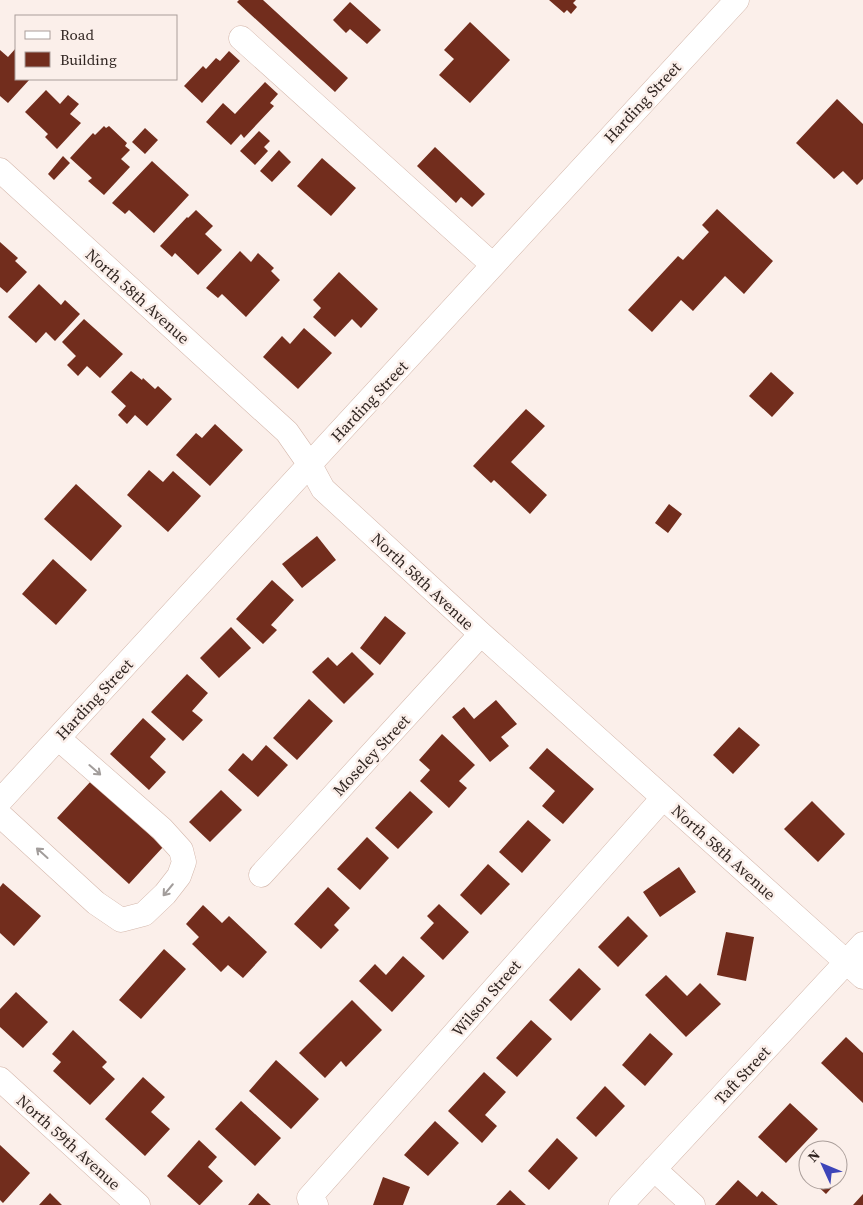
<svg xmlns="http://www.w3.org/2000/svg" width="863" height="1205" viewBox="0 0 863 1205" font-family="'Source Serif 4',serif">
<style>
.building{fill:#722d1d}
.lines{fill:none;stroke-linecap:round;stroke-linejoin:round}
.minor-casing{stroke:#d4b7ab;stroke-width:25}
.minor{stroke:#fff;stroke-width:24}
.oneway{stroke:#a29d9b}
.labels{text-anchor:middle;stroke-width:5;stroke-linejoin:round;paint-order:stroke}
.street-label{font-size:16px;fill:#302521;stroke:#fbefea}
</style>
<rect width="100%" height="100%" fill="#fbefea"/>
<path class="building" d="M239,0H263L348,78L335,92L237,2Z
M549,0H576L573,3L577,7L571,14L567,10L564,13Z
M350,2L381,30L367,44L350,29L346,33L333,20Z
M470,22L510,60L470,103L439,75L454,59L444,50Z
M16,48V79H30L8,103L0,96V50L8,57Z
M229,51L240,61L202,103L184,86L203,66L206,69L216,58L220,61Z
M265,82L278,94L270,103L274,106L244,138L241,134L231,145L206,122L223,103L235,114Z
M46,90L60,104L68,95L79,104L70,114L81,123L57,149L45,137L48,134L25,112Z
M837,99L863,124V179L857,185L843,171L834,179L796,143Z
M104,126L106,128L109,126L127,143L125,146L130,150L121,159L130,167L104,195L88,181L92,178L70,158L93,133L95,135Z
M145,128L158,140L145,154L132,142Z
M259,131L270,141L264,147L268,151L255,165L240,151Z
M435,147L485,194L472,207L461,197L456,203L417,166Z
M279,150L291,162L272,182L260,171Z
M63,156L70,163L54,180L48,174Z
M322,158L356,188L331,216L297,186Z
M152,161L189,195L154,233L129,210L125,214L112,203Z
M717,209L773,261L744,294L725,276L693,311L681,300L652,332L628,310L678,256L683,260L709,232L702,225Z
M196,210L213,226L205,234L222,250L198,275L175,253L172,257L160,246L187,217L188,218Z
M0,242L18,258L15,261L27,272L7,293L0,287Z
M240,251L251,262L258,253L274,268L271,271L280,280L246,317L222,294L218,298L206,288Z
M339,272L378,309L361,328L352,319L335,337L313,317L321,308L313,300Z
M39,284L61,305L65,300L80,314L55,341L46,332L36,343L8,317Z
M84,319L123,354L100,378L87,366L78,376L67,365L76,356L62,342Z
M304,328L332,353L298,389L263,357L282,336L290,344Z
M131,371L142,380L143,378L155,389L158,386L172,399L147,426L135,415L127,424L118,415L126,406L111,392Z
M771,372L794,393L772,417L749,396Z
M526,409L545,426L511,462L547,495L530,514L494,480L491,483L473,466Z
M215,424L243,450L210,486L176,455L196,433L202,438Z
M149,470L163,482L173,471L201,496L168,532L127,495Z
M76,484L122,526L91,561L44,519Z
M669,504L682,514L668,533L655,523Z
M317,536L336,560L302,588L282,564Z
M53,559L87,590L56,625L22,594Z
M272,580L294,600L271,625L277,630L263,644L236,619Z
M385,616L406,633L380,665L360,648Z
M231,627L251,648L219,678L200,658Z
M352,652L374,674L344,704L312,672L328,657L337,666Z
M187,674L208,693L192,711L203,720L183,741L151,712Z
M309,699L333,721L297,760L273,738Z
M496,700L517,724L501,737L509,746L490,762L452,717L464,707L474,719Z
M143,718L166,739L150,757L166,772L149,790L110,754Z
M739,727L760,745L733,774L713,755Z
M442,734L475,765L459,781L467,788L449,808L420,781L430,770L419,760Z
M266,745L288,765L258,797L228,770L243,753L252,761Z
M547,748L594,789L563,824L542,806L555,791L529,768Z
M91,781L163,847L129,884L57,818Z
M221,790L242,810L210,842L189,822Z
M410,791L433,812L398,849L375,828Z
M812,801L845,834L818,862L784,829Z
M528,820L551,840L522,873L499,852Z
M367,837L389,858L360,890L337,869Z
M488,864L510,884L481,915L460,895Z
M679,867L696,892L660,917L643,892Z
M3,883L41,916L14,946L0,933V887Z
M328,887L350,908L334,925L339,930L321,949L294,924Z
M439,904L469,932L443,960L420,938L434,923L427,916Z
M203,905L222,923L229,916L267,952L243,978L228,965L221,972L192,944L199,937L186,924Z
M628,916L648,936L618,967L598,947Z
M726,932L754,937L746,981L717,975Z
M164,949L186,969L141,1019L119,1000Z
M403,956L425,976L392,1012L359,981L375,964L386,975Z
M579,968L601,989L571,1021L549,1000Z
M666,975L687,996L700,983L721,1004L686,1037L645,995Z
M16,992L48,1022L23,1048L0,1027V1009Z
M352,1000L382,1030L346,1067L341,1061L325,1078L299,1053Z
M531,1020L552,1039L517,1077L496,1058Z
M73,1030L107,1062L102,1067L115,1079L90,1105L53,1071L61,1062L52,1054Z
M650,1033L673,1054L645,1086L622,1065Z
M846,1037L863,1053V1103L821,1063Z
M276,1060L319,1099L291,1129L249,1091Z
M484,1072L506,1092L485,1115L497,1126L482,1143L448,1111Z
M143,1077L165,1097L151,1112L170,1129L145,1156L105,1119Z
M605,1086L625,1106L596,1137L576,1118Z
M241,1101L281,1138L255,1166L215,1129Z
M790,1103L818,1129L786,1163L758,1137Z
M435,1121L459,1143L428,1176L404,1155Z
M557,1138L578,1158L549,1190L528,1171Z
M199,1140L217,1157L208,1167L223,1181L200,1205H199L167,1176Z
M0,1145L30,1173L3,1203L0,1200Z
M838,1165L846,1172L826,1194L811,1180H838Z
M383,1177L410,1187L403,1205H373Z
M738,1180L757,1197L762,1191L778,1205H715Z
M510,1190L526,1205H496Z
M50,1193L62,1205H39Z
M258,1193L271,1205H248Z
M863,1194V1205H853Z"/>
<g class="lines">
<defs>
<path id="minor" d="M241,38L493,265
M0,170L287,432L310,465L323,489L481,634L863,977
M0,801L737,0
M0,815L96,903L121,920L144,914L165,894L179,876L184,862L181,850L162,829L58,738
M261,875L481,634
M0,1079L138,1205
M654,1169L693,1205
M316,1205L309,1198L663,798
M621,1205L863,944"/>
</defs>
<use href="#minor" class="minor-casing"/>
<use href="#minor" class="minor"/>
</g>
<defs><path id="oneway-shaft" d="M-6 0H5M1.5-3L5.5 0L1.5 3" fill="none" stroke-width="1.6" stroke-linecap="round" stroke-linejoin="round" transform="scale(1.25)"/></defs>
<g class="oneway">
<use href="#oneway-shaft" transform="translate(95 770) rotate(41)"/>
<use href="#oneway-shaft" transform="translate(42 853) rotate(-138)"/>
<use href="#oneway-shaft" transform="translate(168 890) rotate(130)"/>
</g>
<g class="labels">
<g class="street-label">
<text transform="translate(642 102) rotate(-47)" y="6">Harding Street</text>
<text transform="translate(138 296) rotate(42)" y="6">North 58th Avenue</text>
<text transform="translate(369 401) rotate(-47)" y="6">Harding Street</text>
<text transform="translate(423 581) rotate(43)" y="6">North 58th Avenue</text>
<text transform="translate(94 699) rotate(-47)" y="6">Harding Street</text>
<text transform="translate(371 755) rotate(-47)" y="6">Moseley Street</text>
<text transform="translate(724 852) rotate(42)" y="6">North 58th Avenue</text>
<text transform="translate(486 998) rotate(-49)" y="6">Wilson Street</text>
<text transform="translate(742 1075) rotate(-47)" y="6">Taft Street</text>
<text transform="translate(69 1142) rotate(42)" y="6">North 59th Avenue</text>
</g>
</g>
<rect x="15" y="15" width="162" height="65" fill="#fbefea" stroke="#aa9e9a"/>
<rect x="25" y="31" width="25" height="8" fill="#ffffff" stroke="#aa9e9a"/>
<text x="60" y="40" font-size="15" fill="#302521">Road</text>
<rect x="25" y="52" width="25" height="15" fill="#722d1d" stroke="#aa9e9a"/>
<text x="60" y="65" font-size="15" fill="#302521">Building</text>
<g transform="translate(823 1165) rotate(314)"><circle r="24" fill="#fbefea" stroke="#aa9e9a"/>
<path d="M0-4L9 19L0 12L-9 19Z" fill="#3d45b9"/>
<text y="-8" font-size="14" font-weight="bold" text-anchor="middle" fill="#302521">N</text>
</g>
</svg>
